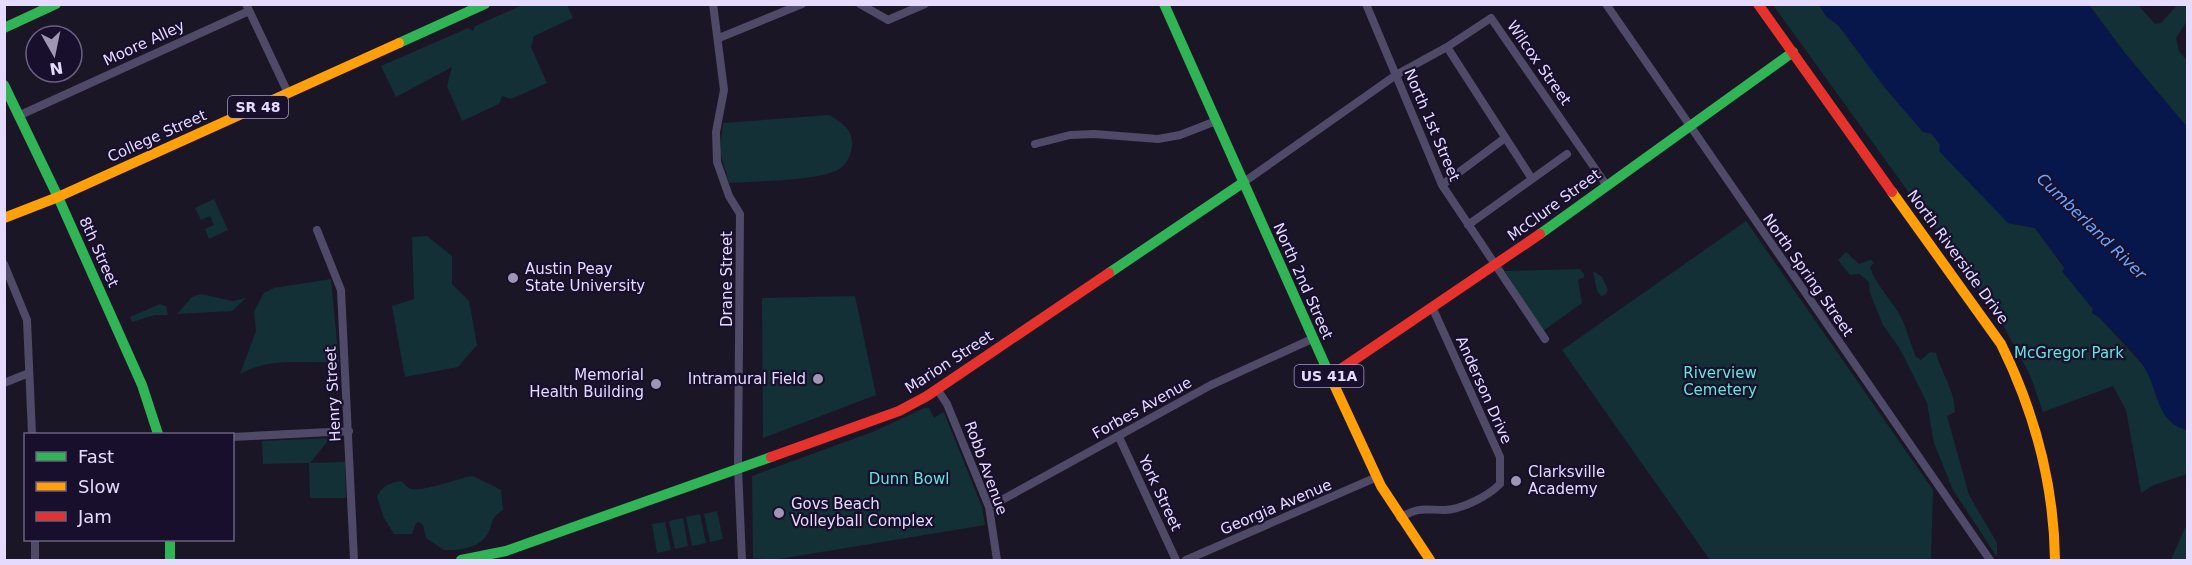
<svg xmlns="http://www.w3.org/2000/svg" width="2192" height="565" viewBox="0 0 2192 565" font-family="'DejaVu Sans',sans-serif">
<style>
.green{fill:#123036}
.water{fill:#08174b}
.lines{fill:none;stroke-linecap:round;stroke-linejoin:round}
.street{stroke:#4f4a67;stroke-width:8}
.fast{stroke:#30b455;stroke-width:10}
.slow{stroke:#ff9f0a;stroke-width:10}
.jam{stroke:#e5322d;stroke-width:10}
.poi-dot{fill:#9e96b3;stroke:#180f2d;stroke-width:2}
.labels{text-anchor:middle;stroke-width:4.5;stroke-linejoin:round;paint-order:stroke}
.shield{fill:#180f2d;stroke:#a79ec0;stroke-width:1.5}
.shield-label{font-size:14px;font-weight:bold;fill:#e4dbff}
.street-label{font-size:15px;fill:#e4dbff;stroke:#180f2d}
.poi-label{font-size:15px;fill:#e4dbff;stroke:#180f2d;text-anchor:start}
.park-label{font-size:15px;fill:#5bebda;stroke:#180f2d}
.water-label{font-size:16px;font-style:italic;fill:#69a6ff;stroke:#180f2d}
</style>
<rect width="100%" height="100%" fill="#1b1626"/>
<path class="green" d="M525,4L567,5L573,18L534,36L531,47L547,83L511,99L502,96L499,104L462,121L447,86L452,67L396,97L381,66L468,28L473,31L475,26Z
M1773,5H1819L1826,16L1838,25L2008,223L2035,228L2065,269L2062,271L2093,309L2092,313L2099,317L2144,366L2184,430H2187V474L2154,485L2141,493L2126,410L2113,386L2043,412L2030,375L1997,314Z
M2089,5H2138L2155,24L2161,23L2177,5H2187V21L2176,38L2179,51L2187,61V127L2124,52Z
M829,115C841,122 854,130 852,146C851,156 847,164 839,169C821,181 754,181 729,183L720,152L723,123Z
M214,199L228,230L209,239L205,229L214,225L210,216L201,220L195,208Z
M1746,221L1933,490L1931,560H1710L1562,350Z
M427,236L452,256V284L469,301L477,345L458,367L405,377L392,306L414,299L412,237Z
M1846,252L1859,264L1871,260L1874,263L1870,267C1874,281 1890,299 1898,312C1906,325 1910,343 1916,357L1921,360L1930,352L1936,353C1941,372 1955,391 1955,412L1947,416L1969,495L1997,543V557L1953,490L1934,443L1927,403L1900,349L1883,325L1870,293L1869,282L1859,274L1850,275L1838,260Z
M1580,269L1584,274V277L1578,280L1582,303L1543,331L1505,271Z
M1593,271L1602,277L1608,290L1605,295L1601,296L1597,291Z
M331,279L339,362C304,364 272,356 240,374L256,331L254,311L264,293L274,288Z
M201,294L232,301L246,298L232,311L177,314L192,297Z
M855,296L876,395L763,438L762,298Z
M160,304L166,306L168,315H155L132,322L130,317Z
M924,408H929L934,418L943,412L945,415L982,507L985,525L773,560L753,558L752,476L875,431Z
M330,438L310,463L345,462L346,498H310L309,463L263,464L262,441Z
M473,476L501,490L503,510C493,517 493,518 490,529C484,547 461,551 444,550L426,538L423,525L419,522L416,523L412,534H394L384,518L377,497C381,486 389,483 401,481C404,483 408,489 412,489C428,491 454,479 473,476Z
M717,511L723,539L710,542L704,514Z
M700,514L706,543L692,546L686,517Z
M683,518L688,546L675,549L669,521Z
M665,522L671,550L657,553L652,524Z
M2187,526V560H2171L2185,528Z"/>
<path class="water" d="M1819,5H2089L2124,52L2187,127V430C2155,422 2159,390 2144,367C2133,349 2114,333 2099,317L2092,313L2093,309L2062,271L2065,268L2035,228L2008,223L1939,151L1940,145L1932,134L1923,132L1885,88L1838,25L1826,16Z"/>
<g class="lines">
<path class="street" d="M246,4L288,93
M713,4L724,90L716,132L717,162L729,196L740,214L738,468L742,560
M860,4L888,20L925,4
M1366,4L1442,185L1545,339
M1606,4L1990,560
M719,38L802,4
M1447,47L1532,179
M18,116L249,11
M1035,144L1070,135L1094,134L1158,139L1180,135L1216,121
M1244,182L1396,75L1447,47L1491,18L1607,186
M1442,185L1505,138
M1468,225L1567,154
M317,230L341,290L354,560
M4,264L27,320L32,434
M4,383L29,373
M937,389L947,404L989,507L997,560
M232,437L349,431
M1119,437L1176,560
M989,507L1211,385L1312,339
M1400,518C1420,506 1424,510 1445,510C1463,509 1488,496 1500,484V457L1433,309
M35,540V560
M1186,560L1377,477"/>
<path class="fast" d="M1164,4L1330,376
M4,28L56,4
M399,43L485,4
M4,85L58,197
M58,197L142,385L158,434
M1540,234L1793,52
M1109,273L1244,182
M170,540V560
M461,560L506,551L771,457"/>
<path class="slow" d="M1892,192L2001,344C2035,413 2054,483 2055,560
M4,218L58,197L399,43
M1330,376L1381,486L1430,560"/>
<path class="jam" d="M1758,4L1892,192
M1329,377L1540,234
M771,457L899,411L927,396L1109,273"/>
</g>
<g class="poi-dot">
<circle cx="513" cy="278" r="6"/>
<circle cx="818" cy="379" r="6"/>
<circle cx="656" cy="384" r="6"/>
<circle cx="1516" cy="481" r="6"/>
<circle cx="779" cy="513" r="6"/>
</g>
<g class="labels">
<g class="shield">
<rect x="228" y="96" width="60" height="22" rx="4.5"/>
<rect x="1294.5" y="365" width="69" height="22" rx="4.5"/>
</g>
<g class="shield-label">
<text x="258" y="112">SR 48</text>
<text x="1329" y="381">US 41A</text>
</g>
<g class="street-label">
<text transform="translate(144 43) rotate(-25)" y="5">Moore Alley</text>
<text transform="translate(1539 63) rotate(55)" y="5">Wilcox Street</text>
<text transform="translate(1432 125) rotate(67)" y="5">North 1st Street</text>
<text transform="translate(157 136) rotate(-24)" y="5">College Street</text>
<text transform="translate(1554 205) rotate(-36)" y="5">McClure Street</text>
<text transform="translate(99 252) rotate(66)" y="5">8th Street</text>
<text transform="translate(1958 257) rotate(54)" y="5">North Riverside Drive</text>
<text transform="translate(1808 275) rotate(55)" y="5">North Spring Street</text>
<text transform="translate(727 279) rotate(-90)" y="5">Drane Street</text>
<text transform="translate(1303 281) rotate(66)" y="5">North 2nd Street</text>
<text transform="translate(949 362) rotate(-33)" y="5">Marion Street</text>
<text transform="translate(1484 390) rotate(66)" y="5">Anderson Drive</text>
<text transform="translate(333 394) rotate(-93)" y="5">Henry Street</text>
<text transform="translate(1142 408) rotate(-29)" y="5">Forbes Avenue</text>
<text transform="translate(986 468) rotate(70)" y="5">Robb Avenue</text>
<text transform="translate(1160 493) rotate(65)" y="5">York Street</text>
<text transform="translate(1276 507) rotate(-23)" y="5">Georgia Avenue</text>
</g>
<g class="poi-label">
<text x="525" y="274">Austin Peay<tspan x="525" dy="17">State University</tspan></text>
<text x="644" y="380" text-anchor="end">Memorial<tspan x="644" dy="17">Health Building</tspan></text>
<text x="806" y="384" text-anchor="end">Intramural Field</text>
<text x="1528" y="477">Clarksville<tspan x="1528" dy="17">Academy</tspan></text>
<text x="791" y="509">Govs Beach<tspan x="791" dy="17">Volleyball Complex</tspan></text>
</g>
<g class="park-label">
<text x="2069" y="358">McGregor Park</text>
<text x="1720" y="378">Riverview<tspan x="1720" dy="17">Cemetery</tspan></text>
<text x="909" y="484">Dunn Bowl</text>
</g>
<g class="water-label">
<text transform="translate(2092 226) rotate(44)" y="6">Cumberland River</text>
</g>
</g>
<rect width="2192" height="565" fill="none" stroke="#e4dbff" stroke-width="12"/>
<rect x="24" y="433" width="210" height="108" fill="#180f2d" stroke="#6a6181" stroke-width="1.5"/>
<rect x="36" y="452" width="30" height="9" fill="#30b455" stroke="#6a6181" stroke-width="1.5"/>
<text x="78" y="463" font-size="18" fill="#e4dbff">Fast</text>
<rect x="36" y="482" width="30" height="9" fill="#ff9f0a" stroke="#6a6181" stroke-width="1.5"/>
<text x="78" y="493" font-size="18" fill="#e4dbff">Slow</text>
<rect x="36" y="512" width="30" height="9" fill="#e5322d" stroke="#6a6181" stroke-width="1.5"/>
<text x="78" y="523" font-size="18" fill="#e4dbff">Jam</text>
<g transform="translate(54 54) rotate(171)"><circle r="28" fill="#180f2d" stroke="#6a6181" stroke-width="1.5"/>
<path d="M0-4.5L10 22L0 15L-10 22Z" fill="#9e96b3"/>
<text y="-9" font-size="16" font-weight="bold" text-anchor="middle" fill="#e4dbff">N</text>
</g>
</svg>
